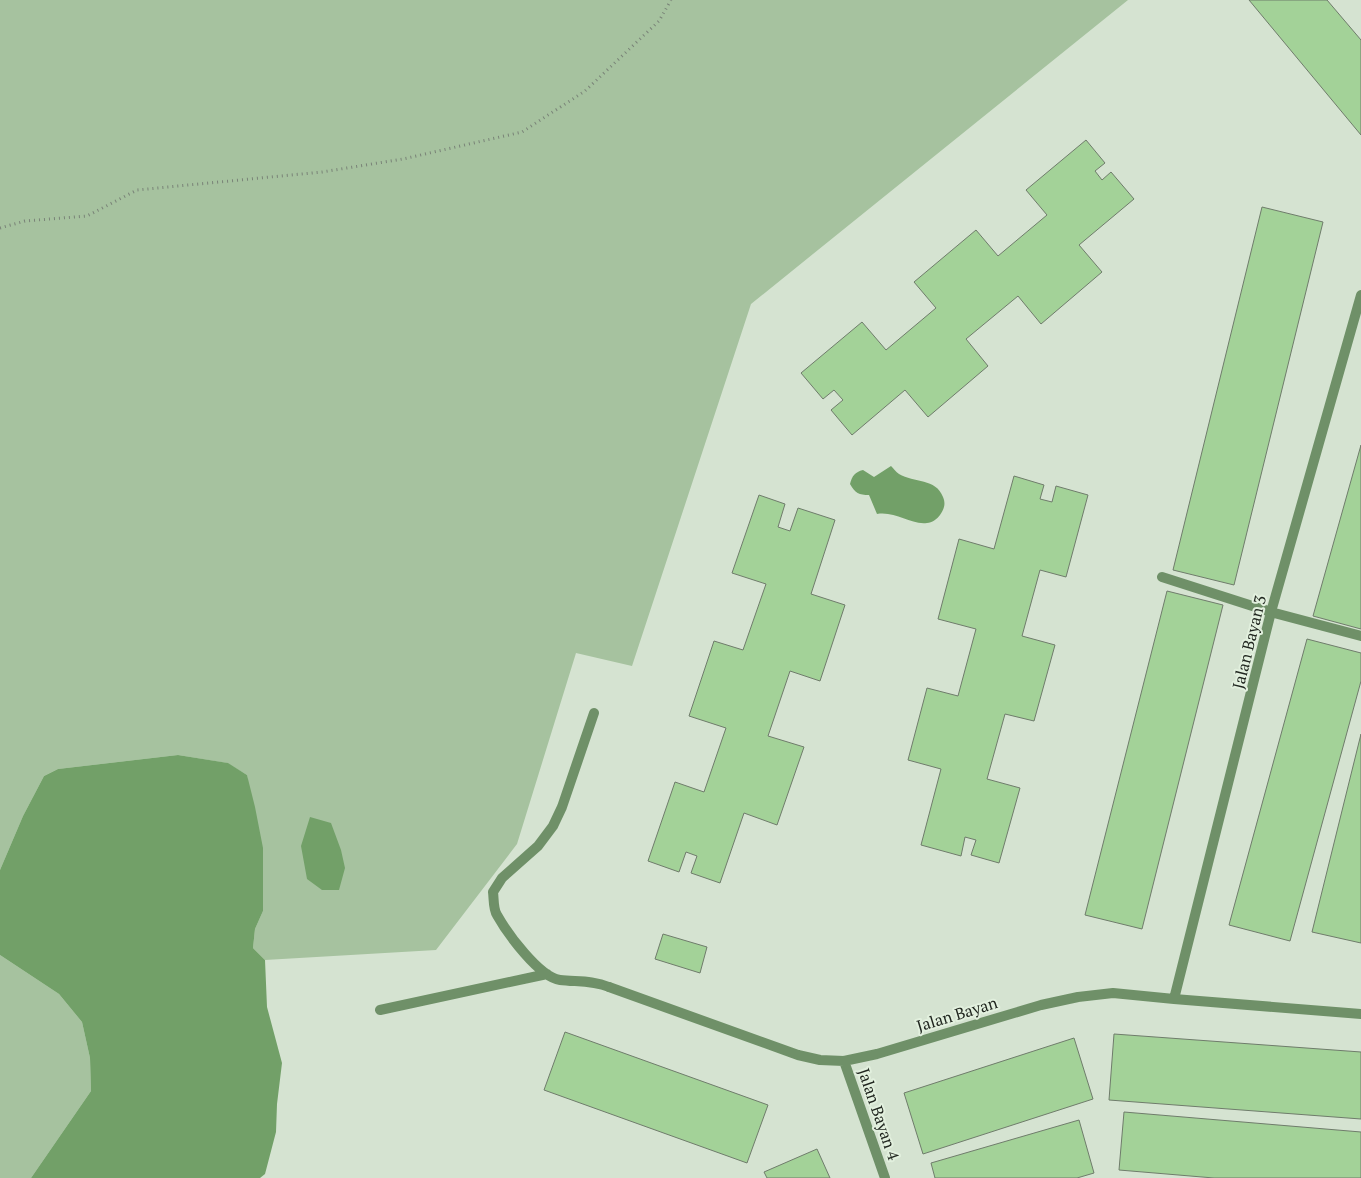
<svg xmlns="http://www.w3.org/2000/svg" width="1361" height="1178" viewBox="0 0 1361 1178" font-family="'PT Serif',serif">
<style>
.green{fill:#a6c29f}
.water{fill:#72a068}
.building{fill:#a3d298;stroke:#6f7c6b}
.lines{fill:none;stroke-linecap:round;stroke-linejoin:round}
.path{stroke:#798377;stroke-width:3;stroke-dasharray:1 4;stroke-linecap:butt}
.service{stroke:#6f9068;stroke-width:10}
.minor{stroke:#6f9068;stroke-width:10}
.labels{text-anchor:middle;stroke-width:4;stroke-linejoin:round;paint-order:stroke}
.street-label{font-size:16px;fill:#20261f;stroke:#e2f0de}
</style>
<rect width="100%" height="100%" fill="#d5e3d1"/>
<path class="green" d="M0,0H1128L751,304L632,666L576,653L517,844L436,950L265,960L253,948L255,929L263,911L247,775L227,763L178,755L58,769L44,776L23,816L0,870Z
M0,955L59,994L82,1022L90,1058L91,1091L31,1178H0Z"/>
<path class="water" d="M891,466C893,468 896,472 899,474C914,483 936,478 943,497C946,504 944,509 940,515C937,519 932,523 927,523C910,525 896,511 877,514L869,495C859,495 855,493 850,484C852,476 855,472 863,470L874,477Z
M178,755L228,763L247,775L255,807L263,848V911L255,929L253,948L265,960L267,1007L282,1063L277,1104L276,1132L265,1174L260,1178H31L91,1091L90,1058L82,1022L59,994L0,955V870L23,816L44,776L58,769Z
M310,817L331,823L341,850L345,868L339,890H322L307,879L301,846Z"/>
<path class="building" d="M1249,0H1327L1361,40V135Z
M1086,140L1105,163L1095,171L1102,180L1111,172L1134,199L1079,245L1102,272L1041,324L1018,296L966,339L988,366L928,417L905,390L852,435L831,410L843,400L834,390L823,399L801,373L862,322L886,350L936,308L914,282L976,230L998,256L1047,215L1026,190Z
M1262,207L1323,222L1234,585L1173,570Z
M1361,445V629L1313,616Z
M1014,476L1044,485L1040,499L1052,502L1056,486L1088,495L1066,577L1040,570L1022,636L1055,645L1034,721L1005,714L987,779L1020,788L999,863L971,855L976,840L965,837L961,856L921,845L941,769L908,760L927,688L958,696L976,629L938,619L959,539L994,549Z
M759,495L785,504L778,527L790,531L798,508L835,520L811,594L845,605L820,681L790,671L768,736L804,747L777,825L744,813L720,883L691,873L697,856L686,852L679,872L648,861L675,782L704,792L726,728L689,716L714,641L743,650L766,584L732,573Z
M1167,591L1223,605L1142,929L1085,915Z
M1307,639L1361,653V681L1290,941L1229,925Z
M1361,734V943L1312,932Z
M663,934L707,947L700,973L655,959Z
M565,1032L768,1105L747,1163L544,1090Z
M1114,1034L1361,1052V1119L1109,1100Z
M1074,1038L1093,1099L923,1154L904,1093Z
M1124,1112L1361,1132V1178H1214L1119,1170Z
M1079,1120L1094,1173L1077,1178H935L931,1163Z
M817,1149L830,1178H767L764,1172Z"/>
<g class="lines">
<path class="path" d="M0,228L25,221L87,216L137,190L322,172L403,159L522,132L585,91L659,21L671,0"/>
<path class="service" d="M594,713L562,807L553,826L538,846L502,878L493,892C494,899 493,909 497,915C507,933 539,977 560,980C576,982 592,980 609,987
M380,1010L547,974"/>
<path class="minor" d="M1162,577L1271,612L1361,636
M609,987L798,1055L820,1060L844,1061L877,1054L1041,1005L1078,997L1113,993L1174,999L1361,1014
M1174,999L1271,612L1361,295
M844,1061L885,1178"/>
</g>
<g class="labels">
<g class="street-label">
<text transform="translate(1249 642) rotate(-76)" y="6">Jalan Bayan 3</text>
<text transform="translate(957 1014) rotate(-17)" y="6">Jalan Bayan</text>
<text transform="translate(879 1114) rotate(71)" y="6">Jalan Bayan 4</text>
</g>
</g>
</svg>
